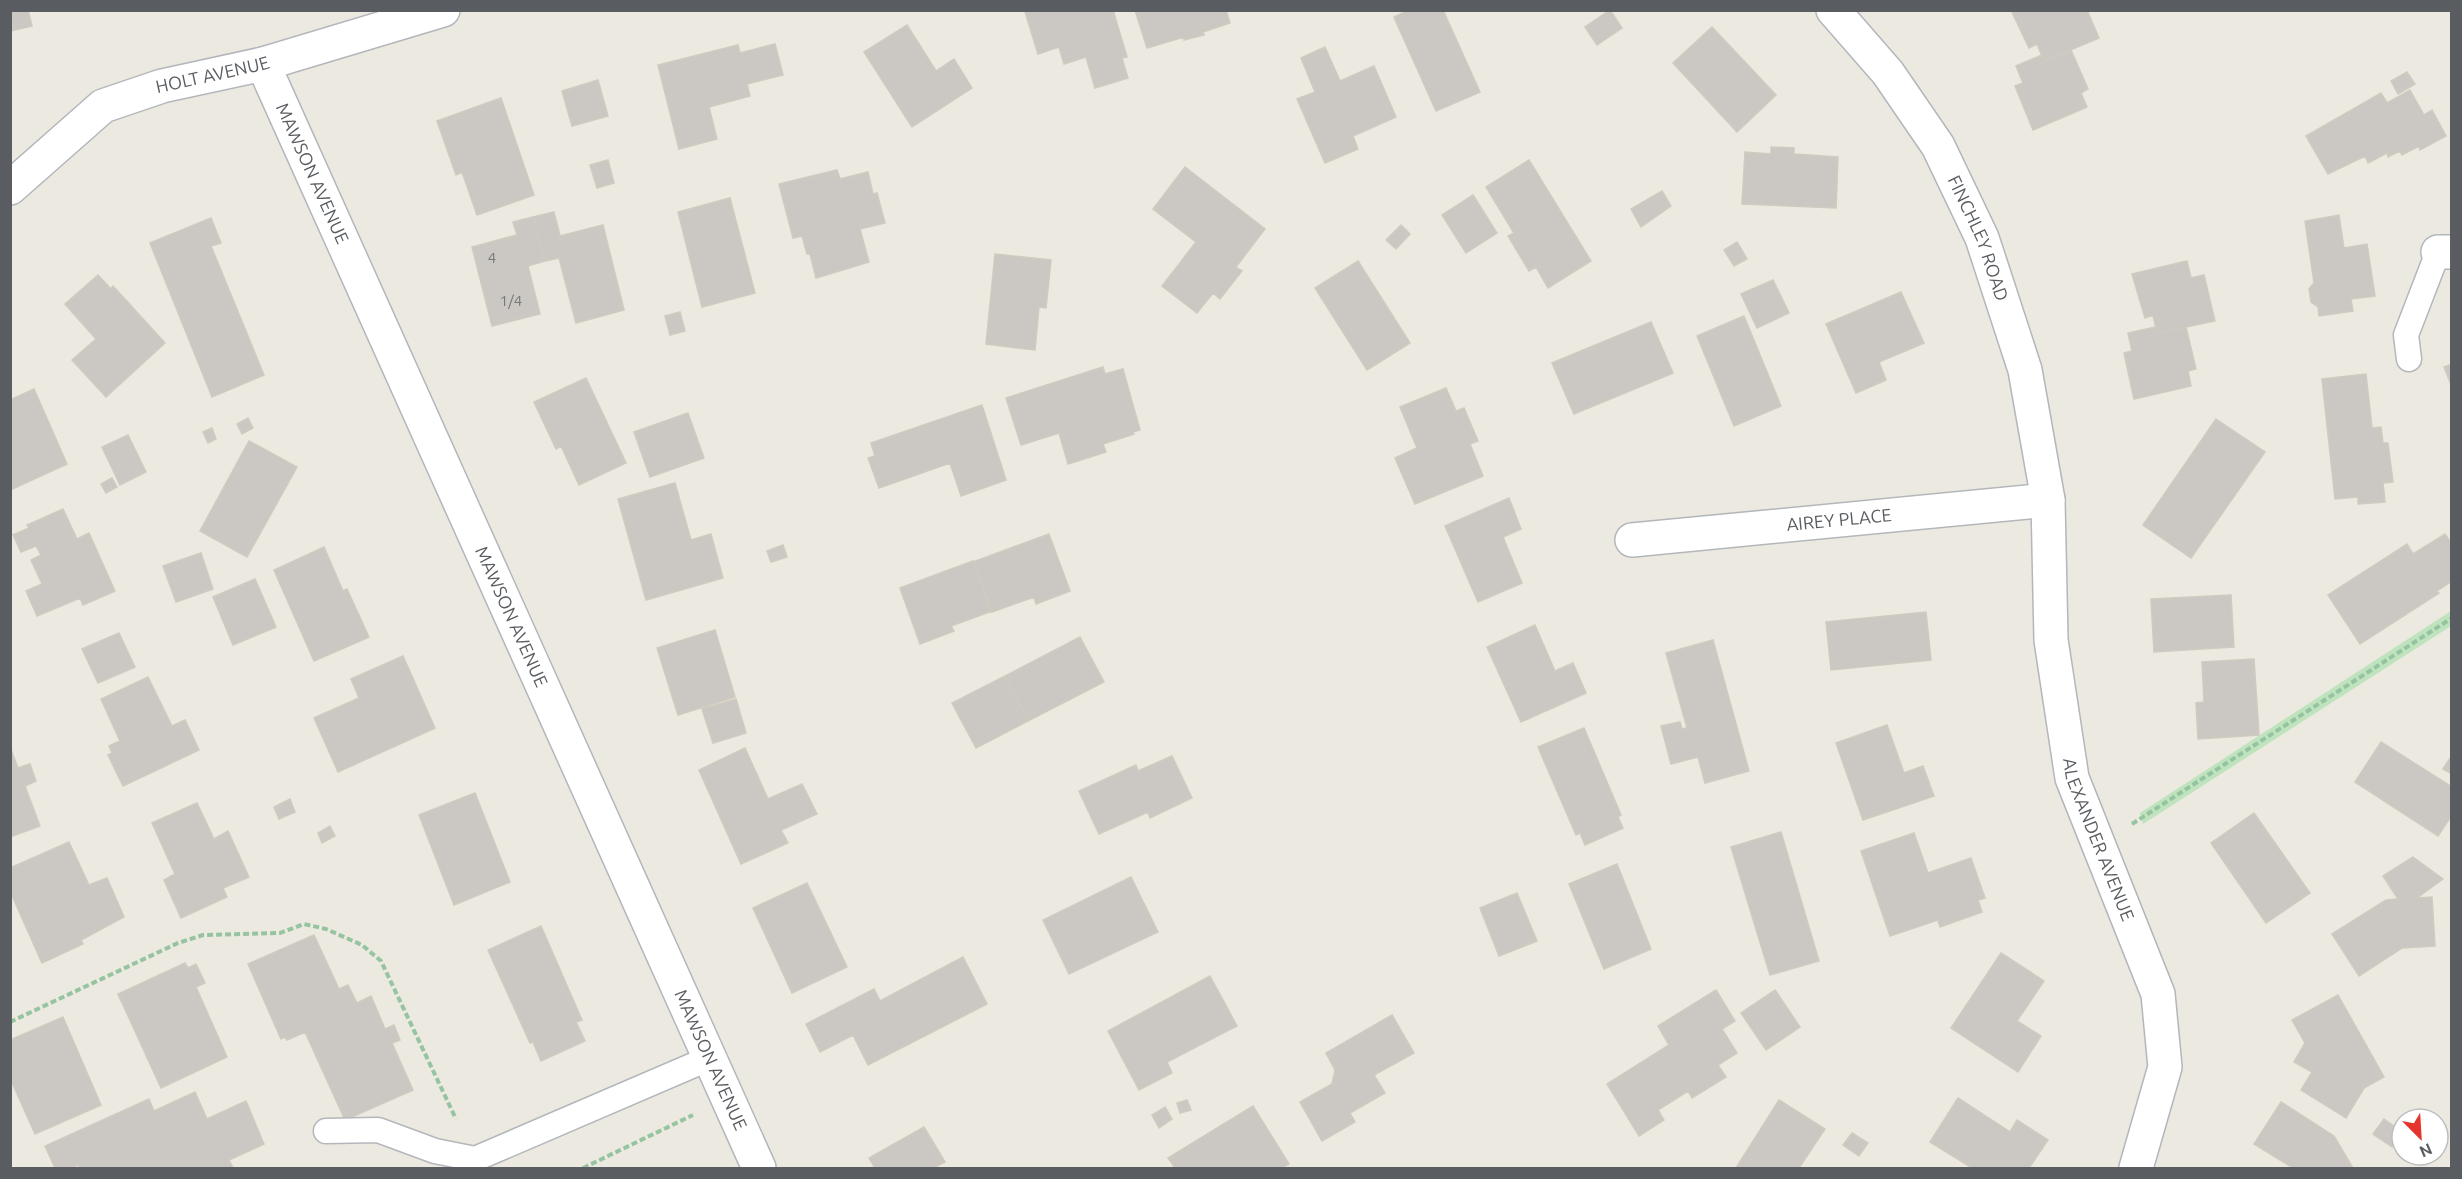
<svg xmlns="http://www.w3.org/2000/svg" width="2462" height="1179" viewBox="0 0 2462 1179" font-family="Ubuntu,sans-serif">
<style>
.green{fill:#bee3bd}
.building{fill:#cbc7c2;stroke:#d0cabf;stroke-width:1.5}
.lines{fill:none;stroke-linecap:round;stroke-linejoin:round}
.lane-casing{stroke:#b3b7bb;stroke-width:27}
.street-casing{stroke:#b3b7bb;stroke-width:36}
.path{stroke:#96c4a1;stroke-width:4;stroke-dasharray:6 3;stroke-linecap:butt}
.lane{stroke:#fff;stroke-width:24}
.street{stroke:#fff;stroke-width:33}
.labels{text-anchor:middle;stroke-width:4.5;stroke-linejoin:round;paint-order:stroke}
.number-label{font-size:15px;fill:#767879}
.street-label{font-size:18px;fill:#595d61;stroke:#fff}
</style>
<rect width="100%" height="100%" fill="#ece9e0"/>
<path class="green" d="M2451,611V626L2143,824L2140,813Z"/>
<path class="building" d="M10,10H28L32,26L10,31Z
M1029,10H1113L1127,57L1122,58L1128,78L1095,88L1086,57L1064,64L1059,47L1038,54L1025,12Z
M1135,10H1226L1230,23L1203,32L1204,35L1184,40V37L1147,48Z
M1409,10H1443L1480,92L1436,111L1394,17Z
M1610,10L1622,28L1597,45L1585,27Z
M2011,10H2087L2099,38L2044,61L2037,44L2029,48Z
M907,25L936,71L954,59L972,88L912,127L864,52Z
M1712,27L1776,95L1737,132L1673,63Z
M775,44L783,75L747,84L750,96L709,107L717,139L679,149L658,65L738,45L740,53Z
M1325,47L1340,81L1374,66L1396,117L1353,136L1358,149L1325,163L1297,99L1315,92L1301,58Z
M2071,50L2088,89L2081,93L2087,107L2033,130L2015,86L2023,83L2016,66L2042,55L2044,61Z
M2407,72L2415,84L2398,94L2391,81Z
M598,80L608,116L572,126L562,91Z
M2410,90L2424,115L2432,110L2446,136L2420,150L2419,146L2402,155L2400,151L2388,157L2387,153L2368,163L2365,156L2328,174L2306,136L2381,93L2387,103Z
M501,98L534,195L477,215L462,172L456,175L437,121Z
M1771,147L1794,148V154L1838,157L1836,208L1742,204L1745,152L1771,154Z
M608,160L614,183L597,188L590,165Z
M1529,160L1591,261L1548,288L1536,267L1529,271L1508,236L1514,233L1486,187Z
M1185,167L1265,229L1236,267L1242,271L1220,299L1213,293L1197,313L1162,286L1196,242L1153,209Z
M837,170L840,179L868,172L873,194L877,193L885,223L860,229L869,262L816,278L810,254H807L802,236L793,238L779,184Z
M1662,191L1671,206L1641,227L1631,209Z
M1473,195L1497,233L1466,253L1442,215Z
M730,198L755,293L702,307L678,212Z
M554,212L560,236L603,225L624,310L576,323L559,258L545,261L533,217Z
M2339,215L2344,248L2367,244L2375,296L2351,299L2353,311L2319,316L2318,307L2311,302L2309,289L2314,283L2305,221Z
M533,217L545,261L528,266L540,314L492,326L472,247L517,235L513,222Z
M211,218L221,243L211,246L264,375L212,397L150,243Z
M1401,225L1410,234L1396,249L1386,240Z
M1737,242L1747,259L1734,266L1724,250Z
M995,254L1051,260L1046,308L1039,307L1035,350L986,344Z
M1358,261L1410,343L1367,370L1315,288Z
M2187,261L2191,278L2204,275L2215,321L2157,333L2153,315L2145,318L2132,274Z
M98,275L111,289L113,286L165,343L106,397L72,360L96,339L65,304Z
M1773,280L1789,313L1757,328L1741,294Z
M1901,292L1924,343L1879,362L1886,380L1856,393L1826,324Z
M680,312L685,331L670,335L665,316Z
M1744,316L1781,406L1734,426L1697,336Z
M1651,322L1673,373L1574,414L1552,363Z
M2156,327L2157,333L2186,327L2196,369L2188,371L2191,386L2134,399L2124,353L2132,351L2128,333Z
M2452,364V387L2444,367Z
M1103,367L1105,374L1123,369L1140,430L1133,432L1134,434L1103,444L1106,452L1068,464L1059,433L1021,445L1006,398Z
M2366,374L2372,428L2381,427L2383,443H2388L2393,482L2383,483L2385,502L2358,504V497L2335,499L2322,379Z
M586,378L626,463L579,485L561,446L556,449L534,402Z
M1446,388L1456,411L1464,408L1478,441L1470,444L1483,476L1415,504L1395,458L1417,448L1400,407Z
M34,389L67,464L10,490V400Z
M982,405L1006,480L961,496L950,463L879,488L868,458L875,456L871,443Z
M688,413L704,458L650,477L634,432Z
M248,418L253,428L242,434L237,424Z
M2216,419L2265,452L2191,558L2143,525Z
M212,428L216,439L208,443L203,432Z
M128,435L146,472L120,485L102,447Z
M249,441L297,467L247,557L200,531Z
M112,478L117,487L106,493L101,484Z
M675,483L691,540L711,534L723,578L646,600L618,499Z
M1509,498L1521,529L1503,537L1522,583L1478,602L1445,526Z
M63,509L77,539L89,533L115,591L83,605L80,598L37,616L26,591L42,584L31,560L41,555L36,546L21,552L13,535L29,528L27,525Z
M1049,534L1070,591L1036,604L1034,597L992,612L973,562Z
M2445,534L2452,544V581L2437,591L2439,593L2360,644L2328,595L2407,544L2413,554Z
M783,545L787,557L771,562L767,551Z
M324,547L343,591L347,589L369,637L314,661L274,570Z
M201,553L213,589L176,602L163,566Z
M973,561L992,611L951,626L954,631L920,644L900,588Z
M255,579L276,627L233,645L213,597Z
M2231,595L2234,647L2154,652L2151,599Z
M1926,612L1931,660L1831,670L1826,622Z
M1535,625L1555,671L1573,663L1586,693L1521,722L1487,647Z
M715,630L735,697L678,715L657,648Z
M119,633L135,667L98,683L82,649Z
M1080,637L1104,682L1028,721L1005,676Z
M1713,640L1749,771L1705,783L1698,757L1671,764L1661,726L1680,722L1682,729L1687,728L1666,653Z
M403,656L435,728L338,772L314,718L359,698L351,679Z
M2254,659L2259,735L2198,739L2196,703L2204,702L2202,662Z
M1005,676L1028,721L976,748L952,703Z
M148,677L172,726L185,720L199,750L123,786L108,755L112,753L109,746L120,741L101,699Z
M736,699L746,733L713,743L702,709Z
M1887,725L1904,773L1923,766L1934,796L1863,820L1836,743Z
M1584,728L1621,815L1618,817L1623,828L1585,845L1580,833L1576,835L1538,747Z
M2381,742L2452,787V815L2438,836L2355,782Z
M10,747L18,768L30,764L36,781L25,786L40,826L10,837Z
M745,748L768,799L802,784L817,814L781,830L788,843L741,864L699,770Z
M2452,755V774L2443,769Z
M1172,756L1192,798L1150,818L1148,812L1099,834L1079,791L1136,765L1138,771Z
M475,793L510,882L454,905L419,815Z
M290,799L295,812L279,819L274,807Z
M197,803L214,839L228,831L249,877L223,888L227,897L181,918L164,880L175,874L152,823Z
M2254,813L2310,893L2266,923L2211,843Z
M330,826L335,836L322,843L318,833Z
M1781,832L1819,961L1770,975L1731,847Z
M1914,833L1928,873L1971,858L1985,898L1978,900L1982,912L1940,927L1938,920L1890,936L1861,851Z
M69,842L89,885L107,878L124,917L81,940L83,944L42,963L10,891V868Z
M2413,857L2443,879L2417,898L2432,897L2435,946L2402,948L2359,976L2332,934L2386,900L2398,899L2383,876Z
M1617,864L1651,949L1604,969L1569,884Z
M1131,877L1158,932L1069,974L1043,920Z
M807,883L847,967L792,993L753,908Z
M1517,893L1537,941L1499,956L1480,908Z
M541,926L582,1020L576,1022L585,1041L541,1061L533,1042L530,1043L488,950Z
M314,935L339,989L348,985L357,1003L371,996L385,1029L394,1025L400,1040L392,1043L413,1090L345,1120L305,1032L287,1040L285,1037L281,1039L248,964Z
M2001,953L2044,981L2017,1021L2041,1036L2018,1072L1951,1028Z
M963,957L987,1004L868,1065L853,1035L820,1052L806,1024L874,989L880,1001Z
M185,963L188,968L196,964L205,983L196,987L227,1057L161,1088L118,994Z
M1210,976L1237,1026L1167,1062L1172,1073L1139,1090L1108,1031Z
M1716,990L1735,1021L1722,1029L1737,1053L1718,1065L1726,1077L1692,1098L1688,1091L1658,1110L1664,1120L1639,1136L1607,1084L1669,1045L1658,1026Z
M1775,990L1800,1027L1766,1050L1741,1013Z
M2338,995L2384,1077L2364,1088L2346,1118L2301,1090L2312,1072L2294,1062L2305,1043L2292,1020Z
M1392,1015L1414,1053L1374,1075L1385,1093L1350,1113L1355,1122L1322,1141L1300,1102L1332,1084L1335,1070L1326,1053Z
M63,1017L101,1105L35,1134L10,1078V1040Z
M195,1092L207,1119L246,1101L264,1144L229,1160L233,1168H80L78,1165L70,1168H55L45,1146L149,1099L154,1111Z
M1958,1098L2010,1132L2017,1120L2048,1140L2029,1168H1972L1930,1142Z
M1187,1100L1191,1110L1180,1113L1177,1103Z
M1779,1100L1825,1129L1799,1168H1736Z
M2281,1102L2334,1136L2353,1168H2293L2254,1144Z
M1253,1106L1289,1164L1281,1168H1175L1168,1158Z
M1165,1107L1172,1119L1159,1128L1152,1115Z
M2384,1119L2402,1132L2392,1147L2373,1134Z
M924,1127L945,1162L933,1168H875L869,1158Z
M1852,1133L1868,1143L1859,1156L1843,1145Z"/>
<g class="lines">
<defs>
<path id="lane" d="M2409,359L2406,335L2438,252
M326,1131L378,1130L435,1151L475,1159L710,1058"/>
<g id="street">
<path id="s1" d="M1833,10L1888,73L1938,146L1982,238L2025,370L2048,500L2051,640L2072,778L2158,994L2165,1067L2136,1168"/>
<path id="s2" d="M263,64L759,1168"/>
<path id="s3" d="M10,188L103,106L162,86L263,64L443,10"/>
<path d="M2438,252H2452"/>
<path id="s4" d="M1632,540L2048,500"/>
</g>
</defs>
<use href="#lane" class="lane-casing"/>
<use href="#street" class="street-casing"/>
<path class="path" d="M2132,824L2452,618
M10,1022L178,943L203,935L280,933L304,924L326,929L362,945L381,961L456,1119
M583,1168L693,1115"/>
<use href="#lane" class="lane"/>
<use href="#street" class="street"/>
</g>
<g class="labels">
<g class="number-label">
<text x="492" y="263">4</text>
<text x="511" y="306">1/4</text>
</g>
<g class="street-label">
<text dy="6" stroke="none"><textPath href="#s3" startOffset="238">HOLT AVENUE</textPath></text>
<text dy="6" stroke="none"><textPath href="#s2" startOffset="120">MAWSON AVENUE</textPath></text>
<text dy="6" stroke="none"><textPath href="#s1" startOffset="273">FINCHLEY ROAD</textPath></text>
<text dy="6" stroke="none"><textPath href="#s4" startOffset="208">AIREY PLACE</textPath></text>
<text dy="6" stroke="none"><textPath href="#s2" startOffset="606">MAWSON AVENUE</textPath></text>
<text dy="6" stroke="none"><textPath href="#s1" startOffset="891">ALEXANDER AVENUE</textPath></text>
<text dy="6" stroke="none"><textPath href="#s2" startOffset="1092">MAWSON AVENUE</textPath></text>
</g>
</g>
<rect width="2462" height="1179" fill="none" stroke="#595d61" stroke-width="24"/>
<g transform="translate(2420 1137) rotate(156)"><circle r="28" fill="#ffffff" stroke="#bdbec0" stroke-width="1.5"/>
<path d="M0-4.5L10 22L0 15L-10 22Z" fill="#e5332d"/>
<text y="-9" font-size="16" font-weight="bold" text-anchor="middle" fill="#595d61">N</text>
</g>
</svg>
